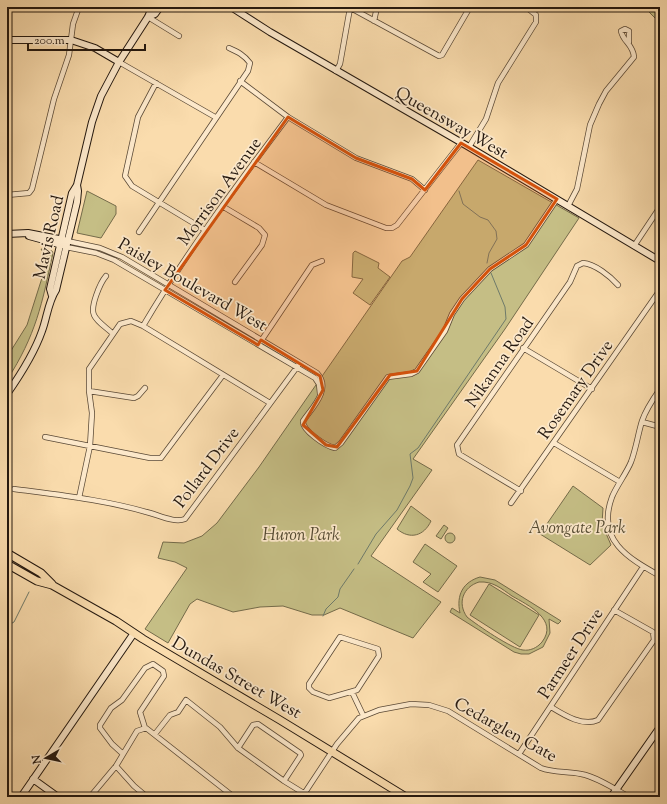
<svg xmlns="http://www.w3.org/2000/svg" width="667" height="804" viewBox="0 0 667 804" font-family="'Sorts Mill Goudy',serif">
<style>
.green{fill:#c5be85;stroke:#746b4a;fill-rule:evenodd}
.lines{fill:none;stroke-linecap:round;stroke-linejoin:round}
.stream{stroke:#6e7a6a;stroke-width:1}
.street-casing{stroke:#5a4936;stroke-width:6}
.secondary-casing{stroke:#24180f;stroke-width:8}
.primary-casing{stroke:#24180f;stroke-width:9}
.street{stroke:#fce8ca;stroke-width:4.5}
.secondary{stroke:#fce8ca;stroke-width:6}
.primary{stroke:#fadcad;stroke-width:7}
.marked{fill:#d4520c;fill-opacity:0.2;stroke:#d4520c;stroke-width:3;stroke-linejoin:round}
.labels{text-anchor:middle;stroke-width:3.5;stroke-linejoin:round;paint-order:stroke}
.street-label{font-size:17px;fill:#24180f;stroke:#fce8ca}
.park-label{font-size:17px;font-style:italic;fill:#544a32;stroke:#fce8ca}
</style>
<rect width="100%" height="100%" fill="#fadcad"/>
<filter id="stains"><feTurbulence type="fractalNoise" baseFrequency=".005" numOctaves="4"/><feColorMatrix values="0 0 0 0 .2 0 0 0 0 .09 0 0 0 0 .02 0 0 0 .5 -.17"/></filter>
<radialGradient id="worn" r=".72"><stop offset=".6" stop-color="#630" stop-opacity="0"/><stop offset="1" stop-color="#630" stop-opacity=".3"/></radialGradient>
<path class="green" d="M644,7H660V23Z
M478,160L579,218L505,329L413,459L432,470L371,556L441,602L413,638L340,608L324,615H312L283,606L260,607L233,612L197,599L190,604L168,643L145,629L187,568L175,562L158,558L163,542L184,543L202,536L217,523L259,467L402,261L410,257Z
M87,191L116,206V214L101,238L77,233Z
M41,249L52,251L53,253C42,304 36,335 7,380V357L27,325L48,259Z
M355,251L379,263L378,268L390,277L370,305L353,293L363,279L352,277L353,253Z
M573,486L603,508L602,524L611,545L590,565L540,534Z
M411,506L431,521C424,536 410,540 397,529Z
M444,525L448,528L441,539L436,536Z
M445 538a5 5 0 1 1 10 0a5 5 0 1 1-10 0Z
M425,544L457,566L438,592L423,582L431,574L413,562Z
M480,577L495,580L561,621L558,624L549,619L550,633L543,647L529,654H521L514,652L450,612L452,608L460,613C456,595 463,582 480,577ZM479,582C493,581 502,589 512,596C528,605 559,620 542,642C537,648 530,651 523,650C512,649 477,625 467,617C457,603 463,587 479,582Z
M489,584L539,615L520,647L470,615Z"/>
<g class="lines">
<path class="stream" d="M459,191L463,204L480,217L488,220L496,231L497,239L489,253L487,263
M358,564L376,534L397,510L410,486L413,478L410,454L418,448L506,319L505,307L491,273
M323,616L326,609L338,597L340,589L354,569
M7,626L14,622L29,592"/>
<defs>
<path id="street" d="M349,7L439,56L442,55L470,7
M148,17L179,36
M374,21L377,7
M119,62L215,117
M336,71L340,64L350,8
M240,81L288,117L356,158L412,179L425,190
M156,83L138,117L125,176L132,186L205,230
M469,147L486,119L498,83L536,22V15L526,7
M254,162L326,205L386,228H392L397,225L461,143
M7,195L29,193L32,189L54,99L69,55L73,24L79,7
M222,206L259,228L265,235L262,245L235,282
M568,206L577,189L590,125L599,104L606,91L634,57C633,44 623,42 621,31L625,29L629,31V42
M139,232L248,71L250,63C244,55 238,52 229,48
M67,241L100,248L122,257L317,373C332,389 312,408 303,421C302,430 325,446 335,448L341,443L388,377L411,374L417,371L445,331L452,314L462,299L490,269L526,245L557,199
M634,246L660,207
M66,247L96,253L114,260L315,378L319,384L320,394
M7,276L9,281L7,288
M106,276C100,283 90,307 94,315C97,322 107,328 112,333
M143,326C186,253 237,185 288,117
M261,341L312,265L322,261
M523,348L592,389
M660,389C653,399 646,409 642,421C638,434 636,449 631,462C626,474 617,485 612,497C596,540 628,558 660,576
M89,391L134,398L138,396L145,388
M642,422L657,426
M45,437L150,458H161L223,375
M554,443L620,482
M14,489C59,495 106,500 150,513C161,516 175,523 185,519L300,363
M521,491L459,454L457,445L570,282L577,266L583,263C595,264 610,276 618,285
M79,498L90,446L92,413L89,391V369L120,324L131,321L143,326L270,403
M511,503L660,290
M340,637L378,649L379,656L357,690L329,698L313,692L309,688V684Z
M352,692L363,715
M551,707C564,715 583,727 598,720L654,640L653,632L614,610
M155,734L170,715L178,712L186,700L220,727L238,748L284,781L310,797
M238,748L253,725L258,724L300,753L301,755L284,781
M123,754L112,744L100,728V725L111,708L122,700L145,668L153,664L163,671L164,676L140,712L145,728
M519,754L643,567
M116,766L134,786L147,797
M90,797L116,766L137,731L146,728L234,797
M302,797L337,744L359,718L379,710L411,704L429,705L448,711L541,768C554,773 567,771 581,774C597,777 615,789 629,797"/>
<path id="secondary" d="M231,7L270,32L469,147L660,261
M148,17L155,14L160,7
M7,40H71L95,48L119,62
M7,234L28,233L64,240
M29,236L62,245
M52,296L50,289L72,193L77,185L92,122L101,96L119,62L148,17L152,7
M7,394C21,374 34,354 42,331C47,318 48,302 56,290L77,202L78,191L77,185
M33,779L58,797
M21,797L134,633
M611,797L660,727"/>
<path id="primary" d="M7,553L41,573L52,584
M7,564L37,581L52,585L116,621L143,639L280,720L406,797"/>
</defs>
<use href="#street" class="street-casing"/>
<use href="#secondary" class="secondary-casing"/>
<use href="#primary" class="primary-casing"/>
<use href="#street" class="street"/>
<use href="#secondary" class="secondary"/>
<use href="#primary" class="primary"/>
</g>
<path class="marked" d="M288,117L356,158L412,179L425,190L461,143L557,199L526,245L490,269L462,299L417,371L390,375L337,447L326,445L303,425L323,390L320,376L261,340L258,345L165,290Z"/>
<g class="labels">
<g class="street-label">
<text transform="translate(452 122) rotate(30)" y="6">Queensway West</text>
<text transform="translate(219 191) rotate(-54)" y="6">Morrison Avenue</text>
<text transform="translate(48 237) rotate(-77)" y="6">Mavis Road</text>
<text transform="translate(193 284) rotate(30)" y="6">Paisley Boulevard West</text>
<text transform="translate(499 362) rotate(-55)" y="6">Nikanna Road</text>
<text transform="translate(575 389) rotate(-55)" y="6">Rosemary Drive</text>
<text transform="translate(206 467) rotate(-53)" y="6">Pollard Drive</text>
<text transform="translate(570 653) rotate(-57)" y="6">Parmeer Drive</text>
<text transform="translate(237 677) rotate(30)" y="6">Dundas Street West</text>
<text transform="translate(506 729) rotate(29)" y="6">Cedarglen Gate</text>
</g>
<g class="park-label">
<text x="577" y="533">Avongate Park</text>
<text x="301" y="540">Huron Park</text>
</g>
</g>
<rect width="667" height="804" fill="none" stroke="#fadcad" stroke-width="24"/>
<rect x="8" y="8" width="651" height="788" fill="none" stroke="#24180f" stroke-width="2"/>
<rect x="12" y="12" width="643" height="780" fill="none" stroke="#24180f"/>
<g transform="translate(46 758) rotate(261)" stroke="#fce8ca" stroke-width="3" paint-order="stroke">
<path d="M0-3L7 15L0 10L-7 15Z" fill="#24180f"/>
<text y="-6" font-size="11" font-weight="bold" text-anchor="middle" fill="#24180f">N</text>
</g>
<path d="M28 44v6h117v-6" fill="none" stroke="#24180f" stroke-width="2"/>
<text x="34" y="44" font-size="12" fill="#24180f" stroke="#fce8ca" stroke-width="3" paint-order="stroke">200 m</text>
<rect width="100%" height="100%" filter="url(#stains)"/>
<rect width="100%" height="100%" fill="url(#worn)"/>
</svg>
